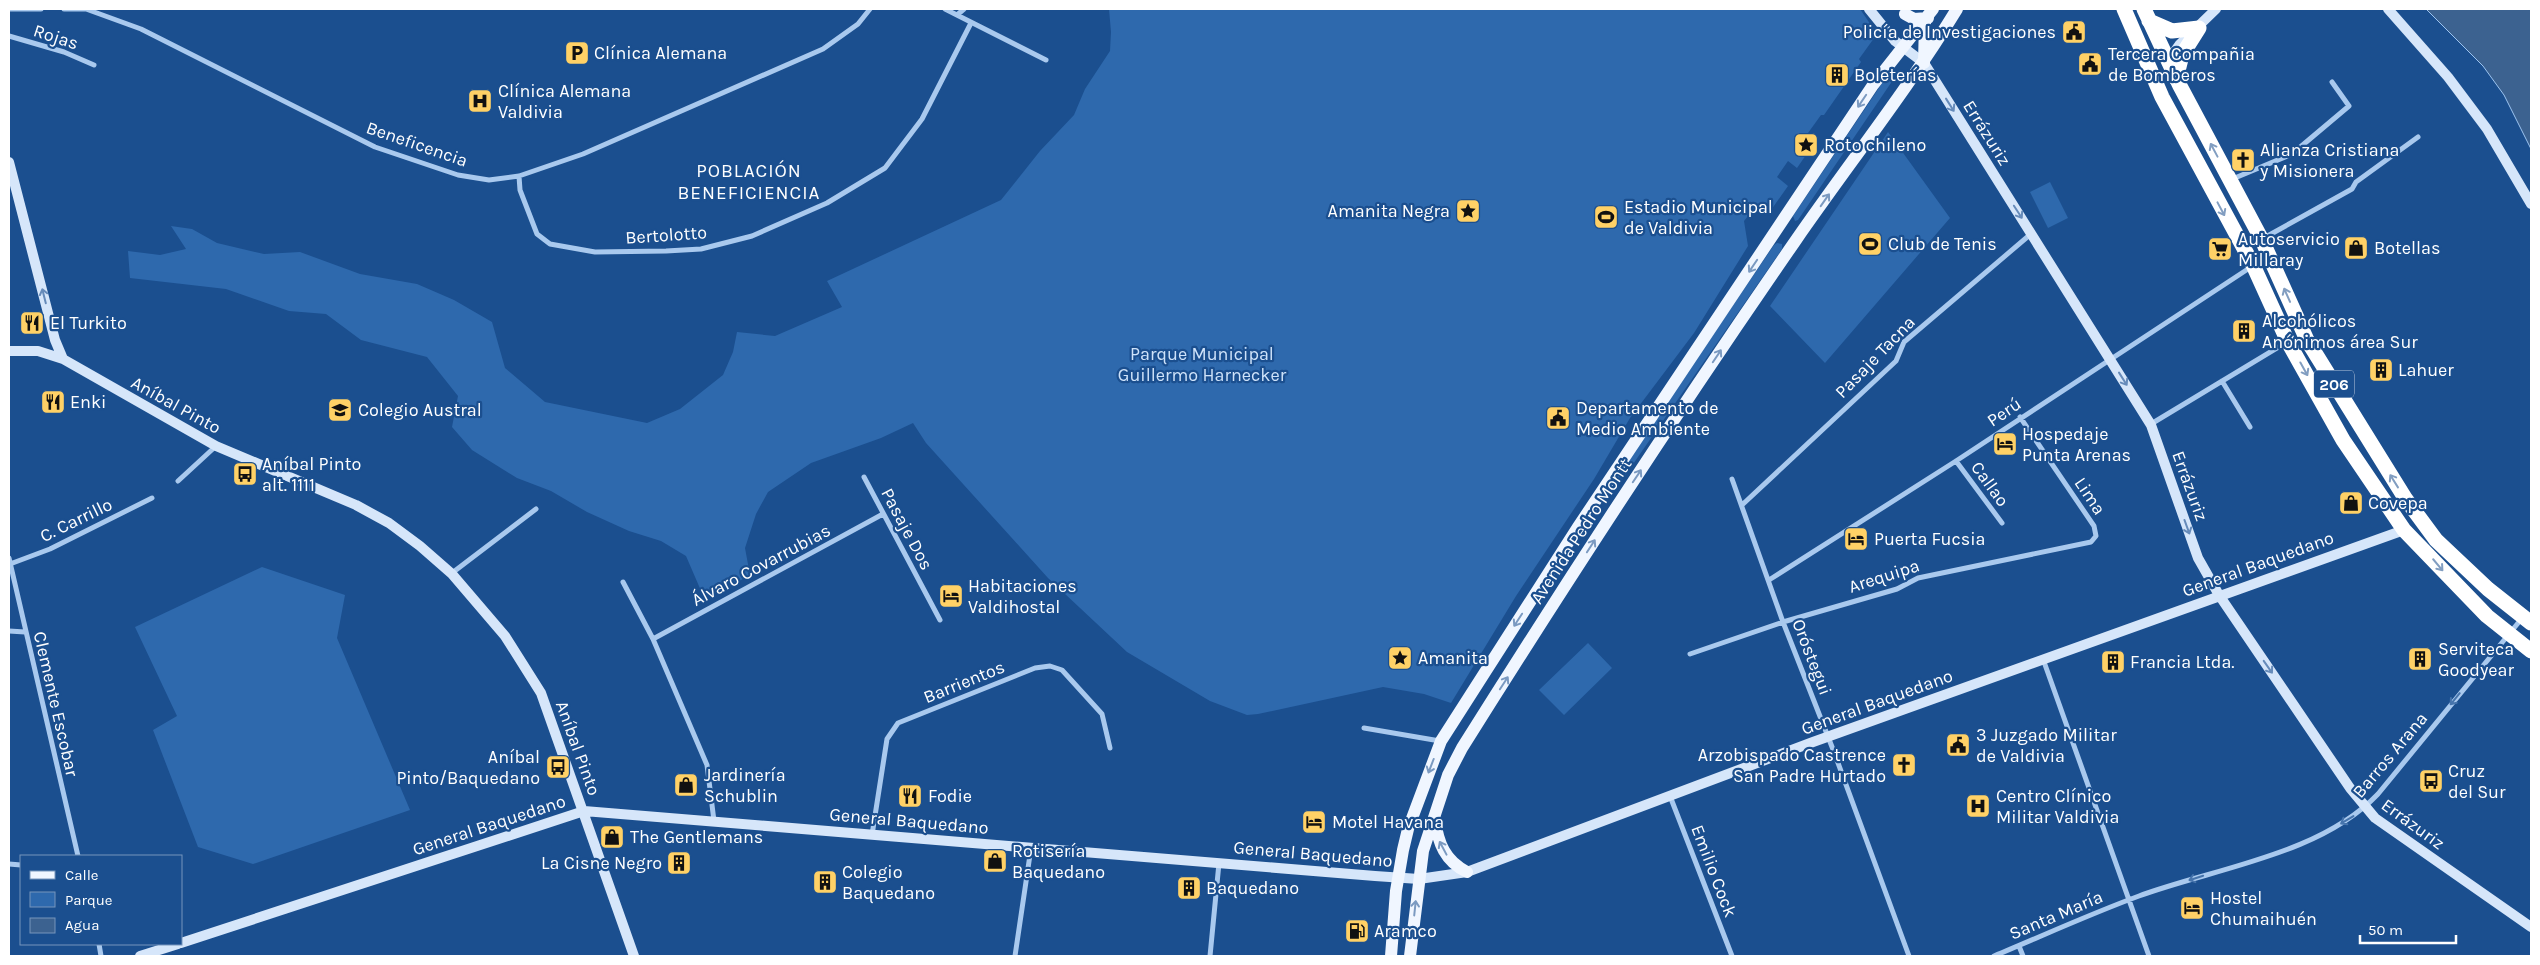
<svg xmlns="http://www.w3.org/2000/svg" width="2540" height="965" viewBox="0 0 2540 965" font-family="Karla,sans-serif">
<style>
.green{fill:#2e69ad}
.water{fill:#3c6290;stroke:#9cc4f0}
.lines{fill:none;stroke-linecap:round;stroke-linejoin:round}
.street{stroke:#a9c9ee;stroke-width:5}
.secondary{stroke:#d6e6fa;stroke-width:10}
.primary{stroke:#f0f6ff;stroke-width:12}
.highway{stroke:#fff;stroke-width:15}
.oneway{stroke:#7b9ac1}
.oneway2{stroke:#668bba}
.oneway3{stroke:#829ec1}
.oneway4{stroke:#4674ac}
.labels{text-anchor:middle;stroke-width:4.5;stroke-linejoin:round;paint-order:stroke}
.shield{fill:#1b4f8f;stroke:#bbcadd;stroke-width:1}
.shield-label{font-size:16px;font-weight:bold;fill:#fff}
.poi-label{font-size:18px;fill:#fff;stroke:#1b4f8f;text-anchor:start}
.street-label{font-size:18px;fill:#fff;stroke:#1b4f8f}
.park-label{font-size:18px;fill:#cfe3fa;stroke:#1b4f8f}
.neighbourhood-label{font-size:19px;letter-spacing:1px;fill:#fff;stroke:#1b4f8f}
</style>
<rect width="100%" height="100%" fill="#1b4f8f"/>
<path class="green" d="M1109,9H1860L1877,34L1859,59L1861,62L1824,115H1821L1808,133L1817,139L1797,168L1788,161L1777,177L1788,186L1769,213L1757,205L1744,221L1748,246L1694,333L1630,418L1594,479L1516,596L1451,703L1424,694L1383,687L1258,714L1247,715L1210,701L1127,652L1048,578L926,443L913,423L881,438L811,463L768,492L756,514L745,548L750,575L705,600L686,556L661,541L629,531L587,512L551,491L517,478L472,450L452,427L458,396L427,357L361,340L326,314L289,311L226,289L130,278L128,251L160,255L186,249L171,226L192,229L217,243L264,254L300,252L360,274L417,284L454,300L492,322L505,368L545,402L647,423L680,409L723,375L733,352L737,332L775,336L842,307L827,281L1001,200L1040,151L1074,115L1085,89L1110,51L1111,32Z
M1891,70L1897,74L1798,220L1795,221L1793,216Z
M1888,132L1950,218L1825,363L1770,306Z
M2050,182L2068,218L2048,228L2030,192Z
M1777,243L1782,244V249L1622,480L1610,486L1774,245Z
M262,567L345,595L337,638L410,810L253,864L198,847L153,730L177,716L135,627Z
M1588,643L1612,668L1564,715L1539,690Z"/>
<path class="water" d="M2426,9H2531V149L2504,95L2483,66Z"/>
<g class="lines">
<path class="street" d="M9,9H41
M64,9H86L141,29L375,147L458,175L489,180L519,176L583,154L823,49L858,24L870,9
M945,9L1046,60
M957,15L964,9
M9,36L64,52L94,65
M519,176L520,190L537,234L550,244L595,252L666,251L701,249L752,236L827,203L885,168L922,119L971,23
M2230,180L2292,154L2349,106L2332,82
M2262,239L2352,189L2356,182L2418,137
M2222,381L2250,427
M2151,424L2287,342
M1956,461L2002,523
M864,477L940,620
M1732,479L1783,622L1834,752L1909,956
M178,481L216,446
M1742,505L1896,361L1904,342L2032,233
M9,558L78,856
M10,564L50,549L152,498
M452,573L536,509
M1769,580L1956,461L2251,267
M623,582L653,639L883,514
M9,631L25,632
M653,639L707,765L714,821
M1690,654L1783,622L1897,589L1918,578L2091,542L2096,536L2094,526L2020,417
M2043,659L2149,956
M1364,728L1440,741
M1670,796L1732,956
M872,835L887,739L898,723L1035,668L1050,666L1062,670L1102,714L1110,748
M9,864L21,865
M99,944L101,956
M2019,946L2023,956
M1015,956L1031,848
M1210,956L1219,863
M1994,956C2042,936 2090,914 2139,896C2215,868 2320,855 2378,794L2523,617"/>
<path class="secondary" d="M1869,9L1895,41L1924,63L2151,425L2198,558L2219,595L2350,788L2375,818L2531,927
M2388,9L2448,77L2487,129L2531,204
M2168,61L2180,44L2216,9
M9,162L55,340L63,359
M9,351H38L63,359L216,446L356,505L389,523L420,546L452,574L505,636L541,693L634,956
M181,943L584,811L1375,876L1419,879L1467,872L1813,742L2404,530
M140,956L178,944"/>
<path class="primary" d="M1905,14L1914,19L1928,18
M1924,63L1925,21
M1435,820C1438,843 1445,861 1467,872
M1391,956L1396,891L1403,850L1408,829L1441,741L1578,527L1873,85L1933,9
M1410,956L1423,851L1448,775L1462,748C1570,576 1681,406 1796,240C1850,162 1908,89 1957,9"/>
<path class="highway" d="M2124,9L2162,97L2253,265L2288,342L2343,440L2404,530L2487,616L2531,651
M2144,9L2180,86L2262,240L2307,340L2405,498L2436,540L2488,589L2531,623
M2149,21L2172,31L2199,28
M2176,79L2182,55L2199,28"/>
</g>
<defs><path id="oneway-shaft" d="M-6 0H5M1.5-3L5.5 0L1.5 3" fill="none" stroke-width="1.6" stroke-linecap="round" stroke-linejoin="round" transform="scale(1.25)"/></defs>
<g class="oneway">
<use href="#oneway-shaft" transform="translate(1862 101) rotate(124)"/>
<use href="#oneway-shaft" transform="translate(1825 200) rotate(-55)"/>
<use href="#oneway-shaft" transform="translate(1753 266) rotate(124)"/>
<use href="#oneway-shaft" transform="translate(1717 356) rotate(-56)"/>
<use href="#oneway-shaft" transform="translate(1637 476) rotate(-56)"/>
<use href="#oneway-shaft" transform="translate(1591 546) rotate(-57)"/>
<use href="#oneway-shaft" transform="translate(1518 620) rotate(123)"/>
<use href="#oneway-shaft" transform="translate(1504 683) rotate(-57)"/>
<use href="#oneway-shaft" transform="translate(1431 766) rotate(111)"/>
<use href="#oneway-shaft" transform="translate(1443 848) rotate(-118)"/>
<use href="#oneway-shaft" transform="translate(1415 908) rotate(-84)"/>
</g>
<g class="oneway2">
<use href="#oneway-shaft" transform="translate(1950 105) rotate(58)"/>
<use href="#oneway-shaft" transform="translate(2018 212) rotate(57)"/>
<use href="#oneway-shaft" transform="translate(44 296) rotate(-104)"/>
<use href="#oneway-shaft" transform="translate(2123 379) rotate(58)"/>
<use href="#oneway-shaft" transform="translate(2187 527) rotate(70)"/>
<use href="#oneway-shaft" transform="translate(2268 667) rotate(55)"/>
</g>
<g class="oneway3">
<use href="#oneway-shaft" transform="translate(2214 150) rotate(-118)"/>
<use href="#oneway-shaft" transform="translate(2221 209) rotate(62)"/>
<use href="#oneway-shaft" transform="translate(2287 295) rotate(-114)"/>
<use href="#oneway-shaft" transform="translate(2304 369) rotate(61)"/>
<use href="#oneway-shaft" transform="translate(2394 481) rotate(-122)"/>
<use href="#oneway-shaft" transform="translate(2438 565) rotate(50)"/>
</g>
<g class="oneway4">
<use href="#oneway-shaft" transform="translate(2455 699) rotate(129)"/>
<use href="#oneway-shaft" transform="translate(2347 820) rotate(149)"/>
<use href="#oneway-shaft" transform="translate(2196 878) rotate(162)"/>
</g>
<defs>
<symbol id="civic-square" viewBox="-11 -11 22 22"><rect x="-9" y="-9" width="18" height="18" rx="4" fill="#ffd166" stroke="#1b4f8f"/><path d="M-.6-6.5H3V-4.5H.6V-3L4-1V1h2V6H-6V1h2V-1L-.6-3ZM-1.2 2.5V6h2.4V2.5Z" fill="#111"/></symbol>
<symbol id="parking-square" viewBox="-11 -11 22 22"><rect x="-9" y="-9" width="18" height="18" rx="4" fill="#ffd166" stroke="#1b4f8f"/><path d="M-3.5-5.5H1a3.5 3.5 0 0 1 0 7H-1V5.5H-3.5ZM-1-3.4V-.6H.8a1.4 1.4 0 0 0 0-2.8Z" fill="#111"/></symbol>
<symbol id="building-square" viewBox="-11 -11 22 22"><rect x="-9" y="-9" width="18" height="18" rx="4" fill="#ffd166" stroke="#1b4f8f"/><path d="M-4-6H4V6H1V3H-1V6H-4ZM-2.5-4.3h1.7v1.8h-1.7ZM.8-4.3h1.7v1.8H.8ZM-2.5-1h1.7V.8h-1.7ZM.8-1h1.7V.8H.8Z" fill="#111"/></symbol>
<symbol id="hospital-square" viewBox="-11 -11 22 22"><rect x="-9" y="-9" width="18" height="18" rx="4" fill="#ffd166" stroke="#1b4f8f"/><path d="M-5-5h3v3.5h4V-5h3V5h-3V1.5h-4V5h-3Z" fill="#111"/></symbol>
<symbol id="sight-square" viewBox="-11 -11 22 22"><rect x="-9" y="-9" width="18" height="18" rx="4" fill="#ffd166" stroke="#1b4f8f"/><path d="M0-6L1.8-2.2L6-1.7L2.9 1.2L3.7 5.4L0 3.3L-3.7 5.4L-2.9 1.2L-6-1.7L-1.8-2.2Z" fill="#111"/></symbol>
<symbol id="church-square" viewBox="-11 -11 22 22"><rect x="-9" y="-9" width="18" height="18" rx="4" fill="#ffd166" stroke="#1b4f8f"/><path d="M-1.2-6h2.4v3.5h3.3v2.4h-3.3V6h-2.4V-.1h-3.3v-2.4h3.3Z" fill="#111"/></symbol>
<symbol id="stadium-square" viewBox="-11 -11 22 22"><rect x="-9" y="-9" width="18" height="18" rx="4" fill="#ffd166" stroke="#1b4f8f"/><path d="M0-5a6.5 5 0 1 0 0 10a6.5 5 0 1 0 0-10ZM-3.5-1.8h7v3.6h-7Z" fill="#111"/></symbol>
<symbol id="shop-square" viewBox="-11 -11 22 22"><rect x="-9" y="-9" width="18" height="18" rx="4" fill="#ffd166" stroke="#1b4f8f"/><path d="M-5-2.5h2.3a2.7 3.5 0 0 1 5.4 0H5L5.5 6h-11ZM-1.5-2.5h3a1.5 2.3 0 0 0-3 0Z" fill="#111"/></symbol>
<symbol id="supermarket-square" viewBox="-11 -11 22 22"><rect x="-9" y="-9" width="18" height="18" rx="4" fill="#ffd166" stroke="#1b4f8f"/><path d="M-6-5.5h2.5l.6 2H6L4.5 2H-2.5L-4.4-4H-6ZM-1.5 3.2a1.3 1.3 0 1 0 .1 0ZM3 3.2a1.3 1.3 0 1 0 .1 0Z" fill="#111"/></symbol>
<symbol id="restaurant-square" viewBox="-11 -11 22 22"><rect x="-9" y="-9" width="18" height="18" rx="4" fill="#ffd166" stroke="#1b4f8f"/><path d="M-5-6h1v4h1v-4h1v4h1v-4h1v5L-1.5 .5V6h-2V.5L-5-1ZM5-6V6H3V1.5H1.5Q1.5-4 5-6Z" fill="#111"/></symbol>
<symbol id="school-square" viewBox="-11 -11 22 22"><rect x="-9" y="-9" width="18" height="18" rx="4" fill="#ffd166" stroke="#1b4f8f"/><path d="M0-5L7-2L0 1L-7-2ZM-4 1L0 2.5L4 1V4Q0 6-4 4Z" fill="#111"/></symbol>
<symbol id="hotel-square" viewBox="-11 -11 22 22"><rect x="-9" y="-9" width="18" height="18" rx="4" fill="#ffd166" stroke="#1b4f8f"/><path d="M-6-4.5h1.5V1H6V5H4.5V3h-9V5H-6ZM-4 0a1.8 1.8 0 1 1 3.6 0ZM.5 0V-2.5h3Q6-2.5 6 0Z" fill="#111"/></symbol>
<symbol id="bus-square" viewBox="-11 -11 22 22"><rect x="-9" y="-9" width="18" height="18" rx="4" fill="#ffd166" stroke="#1b4f8f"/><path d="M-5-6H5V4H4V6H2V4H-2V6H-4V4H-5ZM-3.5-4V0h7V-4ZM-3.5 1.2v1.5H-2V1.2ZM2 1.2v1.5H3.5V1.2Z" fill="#111"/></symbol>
<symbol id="fuel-square" viewBox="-11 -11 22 22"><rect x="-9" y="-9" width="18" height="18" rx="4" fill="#ffd166" stroke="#1b4f8f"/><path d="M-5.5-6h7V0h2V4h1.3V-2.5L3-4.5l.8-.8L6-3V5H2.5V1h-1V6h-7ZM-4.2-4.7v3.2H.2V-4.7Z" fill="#111"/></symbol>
</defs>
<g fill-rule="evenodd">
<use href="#civic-square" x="2060" y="18" width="28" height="28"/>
<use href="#parking-square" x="563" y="39" width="28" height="28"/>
<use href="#civic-square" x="2076" y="50" width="28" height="28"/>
<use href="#building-square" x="1823" y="61" width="28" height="28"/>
<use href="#hospital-square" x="466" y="87" width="28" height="28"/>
<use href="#sight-square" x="1792" y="131" width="28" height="28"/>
<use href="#church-square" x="2229" y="146" width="28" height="28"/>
<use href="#sight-square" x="1454" y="197" width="28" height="28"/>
<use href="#stadium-square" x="1592" y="203" width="28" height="28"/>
<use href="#stadium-square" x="1856" y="230" width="28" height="28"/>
<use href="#shop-square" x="2342" y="234" width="28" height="28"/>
<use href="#supermarket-square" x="2206" y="235" width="28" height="28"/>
<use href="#restaurant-square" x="18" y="309" width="28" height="28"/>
<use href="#building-square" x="2230" y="317" width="28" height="28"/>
<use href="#building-square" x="2367" y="356" width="28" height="28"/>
<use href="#restaurant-square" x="39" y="388" width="28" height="28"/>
<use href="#school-square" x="326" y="396" width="28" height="28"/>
<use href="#civic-square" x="1544" y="404" width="28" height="28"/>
<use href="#hotel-square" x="1991" y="430" width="28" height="28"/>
<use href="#bus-square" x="231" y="460" width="28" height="28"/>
<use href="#shop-square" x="2337" y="489" width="28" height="28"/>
<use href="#hotel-square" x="1842" y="525" width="28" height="28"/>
<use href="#hotel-square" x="937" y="582" width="28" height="28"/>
<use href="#sight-square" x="1386" y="644" width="28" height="28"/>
<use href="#building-square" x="2406" y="645" width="28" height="28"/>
<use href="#building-square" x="2099" y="648" width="28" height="28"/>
<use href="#civic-square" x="1944" y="731" width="28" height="28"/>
<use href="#church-square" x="1890" y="751" width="28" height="28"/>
<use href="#bus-square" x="544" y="753" width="28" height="28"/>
<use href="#bus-square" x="2417" y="767" width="28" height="28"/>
<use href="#shop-square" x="672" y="771" width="28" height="28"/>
<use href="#restaurant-square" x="896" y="782" width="28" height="28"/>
<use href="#hospital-square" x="1964" y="792" width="28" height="28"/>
<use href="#hotel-square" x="1300" y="808" width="28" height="28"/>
<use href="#shop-square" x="598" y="823" width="28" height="28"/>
<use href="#shop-square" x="981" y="847" width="28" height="28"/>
<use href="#building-square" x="665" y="849" width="28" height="28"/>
<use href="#building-square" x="811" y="868" width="28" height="28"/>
<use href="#building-square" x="1175" y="874" width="28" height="28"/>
<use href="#hotel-square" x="2178" y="894" width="28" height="28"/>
<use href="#fuel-square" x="1343" y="917" width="28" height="28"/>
</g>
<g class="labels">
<rect class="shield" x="2314" y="370.5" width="40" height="27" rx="4"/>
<g class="shield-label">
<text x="2334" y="390">206</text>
</g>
<g class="poi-label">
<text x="2056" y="38" text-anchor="end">Policía de Investigaciones</text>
<text x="594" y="59">Clínica Alemana</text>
<text x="2108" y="60">Tercera Compañia<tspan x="2108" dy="21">de Bomberos</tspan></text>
<text x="1854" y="81">Boleterías</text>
<text x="498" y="97">Clínica Alemana<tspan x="498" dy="21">Valdivia</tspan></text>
<text x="1824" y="151">Roto chileno</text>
<text x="2260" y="156">Alianza Cristiana<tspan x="2260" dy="21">y Misionera</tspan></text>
<text x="1624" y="213">Estadio Municipal<tspan x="1624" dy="21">de Valdivia</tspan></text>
<text x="1450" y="217" text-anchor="end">Amanita Negra</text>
<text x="2238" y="245">Autoservicio<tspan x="2238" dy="21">Millaray</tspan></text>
<text x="1888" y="250">Club de Tenis</text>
<text x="2374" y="254">Botellas</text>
<text x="2262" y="327">Alcohólicos<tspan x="2262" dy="21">Anónimos área Sur</tspan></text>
<text x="50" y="329">El Turkito</text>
<text x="2398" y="376">Lahuer</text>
<text x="70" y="408">Enki</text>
<text x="1576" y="414">Departamento de<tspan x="1576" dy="21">Medio Ambiente</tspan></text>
<text x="358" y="416">Colegio Austral</text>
<text x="2022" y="440">Hospedaje<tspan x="2022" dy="21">Punta Arenas</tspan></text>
<text x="262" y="470">Aníbal Pinto<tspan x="262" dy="21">alt. 1111</tspan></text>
<text x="2368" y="509">Covepa</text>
<text x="1874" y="545">Puerta Fucsia</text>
<text x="968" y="592">Habitaciones<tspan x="968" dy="21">Valdihostal</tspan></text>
<text x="2438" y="655">Serviteca<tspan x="2438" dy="21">Goodyear</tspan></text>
<text x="1418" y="664">Amanita</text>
<text x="2130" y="668">Francia Ltda.</text>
<text x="1976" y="741">3 Juzgado Militar<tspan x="1976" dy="21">de Valdivia</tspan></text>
<text x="1886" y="761" text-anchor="end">Arzobispado Castrence<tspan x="1886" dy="21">San Padre Hurtado</tspan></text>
<text x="540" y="763" text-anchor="end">Aníbal<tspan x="540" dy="21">Pinto/Baquedano</tspan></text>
<text x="2448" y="777">Cruz<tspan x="2448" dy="21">del Sur</tspan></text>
<text x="704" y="781">Jardinería<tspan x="704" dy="21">Schublin</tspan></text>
<text x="928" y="802">Fodie</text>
<text x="1996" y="802">Centro Clínico<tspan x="1996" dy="21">Militar Valdivia</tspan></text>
<text x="1332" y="828">Motel Havana</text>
<text x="630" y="843">The Gentlemans</text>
<text x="1012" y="857">Rotisería<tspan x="1012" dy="21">Baquedano</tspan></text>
<text x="662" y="869" text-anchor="end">La Cisne Negro</text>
<text x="842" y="878">Colegio<tspan x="842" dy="21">Baquedano</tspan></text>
<text x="1206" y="894">Baquedano</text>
<text x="2210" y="904">Hostel<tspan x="2210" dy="21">Chumaihuén</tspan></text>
<text x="1374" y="937">Aramco</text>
</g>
<g class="street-label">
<text transform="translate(56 37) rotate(18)" y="6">Rojas</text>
<text transform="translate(1987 133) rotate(58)" y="6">Errázuriz</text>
<text transform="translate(417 144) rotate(19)" y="6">Beneficencia</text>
<text transform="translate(666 235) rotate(-4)" y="6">Bertolotto</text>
<text transform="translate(1875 357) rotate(-46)" y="6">Pasaje Tacna</text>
<text transform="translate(176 405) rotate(29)" y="6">Aníbal Pinto</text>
<text transform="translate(2004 412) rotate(-34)" y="6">Perú</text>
<text transform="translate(1990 484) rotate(54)" y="6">Callao</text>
<text transform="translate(2190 486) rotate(70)" y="6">Errázuriz</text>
<text transform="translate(2090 496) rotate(56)" y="6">Lima</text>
<text transform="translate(76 520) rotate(-26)" y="6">C. Carrillo</text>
<text transform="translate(907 529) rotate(62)" y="6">Pasaje Dos</text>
<text transform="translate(1581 531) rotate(-57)" y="6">Avenida Pedro Montt</text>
<text transform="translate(2258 564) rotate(-20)" y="6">General Baquedano</text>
<text transform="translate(761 565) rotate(-28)" y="6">Álvaro Covarrubias</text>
<text transform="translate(1884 576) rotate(-18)" y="6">Arequipa</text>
<text transform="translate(1812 657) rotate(69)" y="6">Oróstegui</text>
<text transform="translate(964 682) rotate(-22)" y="6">Barrientos</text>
<text transform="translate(1877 702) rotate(-20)" y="6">General Baquedano</text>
<text transform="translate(56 704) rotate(77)" y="6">Clemente Escobar</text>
<text transform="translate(578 748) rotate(70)" y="6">Aníbal Pinto</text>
<text transform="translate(2390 755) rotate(-50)" y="6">Barros Arana</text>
<text transform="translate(909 821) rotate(5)" y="6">General Baquedano</text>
<text transform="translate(2413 824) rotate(36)" y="6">Errázuriz</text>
<text transform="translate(489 825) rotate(-18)" y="6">General Baquedano</text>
<text transform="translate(1313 854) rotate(5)" y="6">General Baquedano</text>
<text transform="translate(1714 871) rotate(69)" y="6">Emilio Cock</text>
<text transform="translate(2056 915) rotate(-23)" y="6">Santa María</text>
</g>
<g class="park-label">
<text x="1202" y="360">Parque Municipal<tspan x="1202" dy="21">Guillermo Harnecker</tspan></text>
</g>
<g class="neighbourhood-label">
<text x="749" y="177">POBLACIÓN<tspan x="749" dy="22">BENEFICIENCIA</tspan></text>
</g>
</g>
<rect width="2540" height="965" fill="none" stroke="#ffffff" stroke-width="20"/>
<rect x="20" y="855" width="162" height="90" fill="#1b4f8f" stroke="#7695bc"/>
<rect x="30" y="871" width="25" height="8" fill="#f0f6ff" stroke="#7695bc"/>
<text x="65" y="880" font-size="15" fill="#ffffff">Calle</text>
<rect x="30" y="892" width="25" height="15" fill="#2e69ad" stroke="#7695bc"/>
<text x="65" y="905" font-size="15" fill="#ffffff">Parque</text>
<rect x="30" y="918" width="25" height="15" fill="#3c6290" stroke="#7695bc"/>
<text x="65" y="930" font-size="15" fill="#ffffff">Agua</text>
<path d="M2360 935v8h96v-8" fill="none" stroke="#ffffff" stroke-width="2.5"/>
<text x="2368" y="935" font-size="15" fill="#ffffff" stroke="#1b4f8f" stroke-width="4" paint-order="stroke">50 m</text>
</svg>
